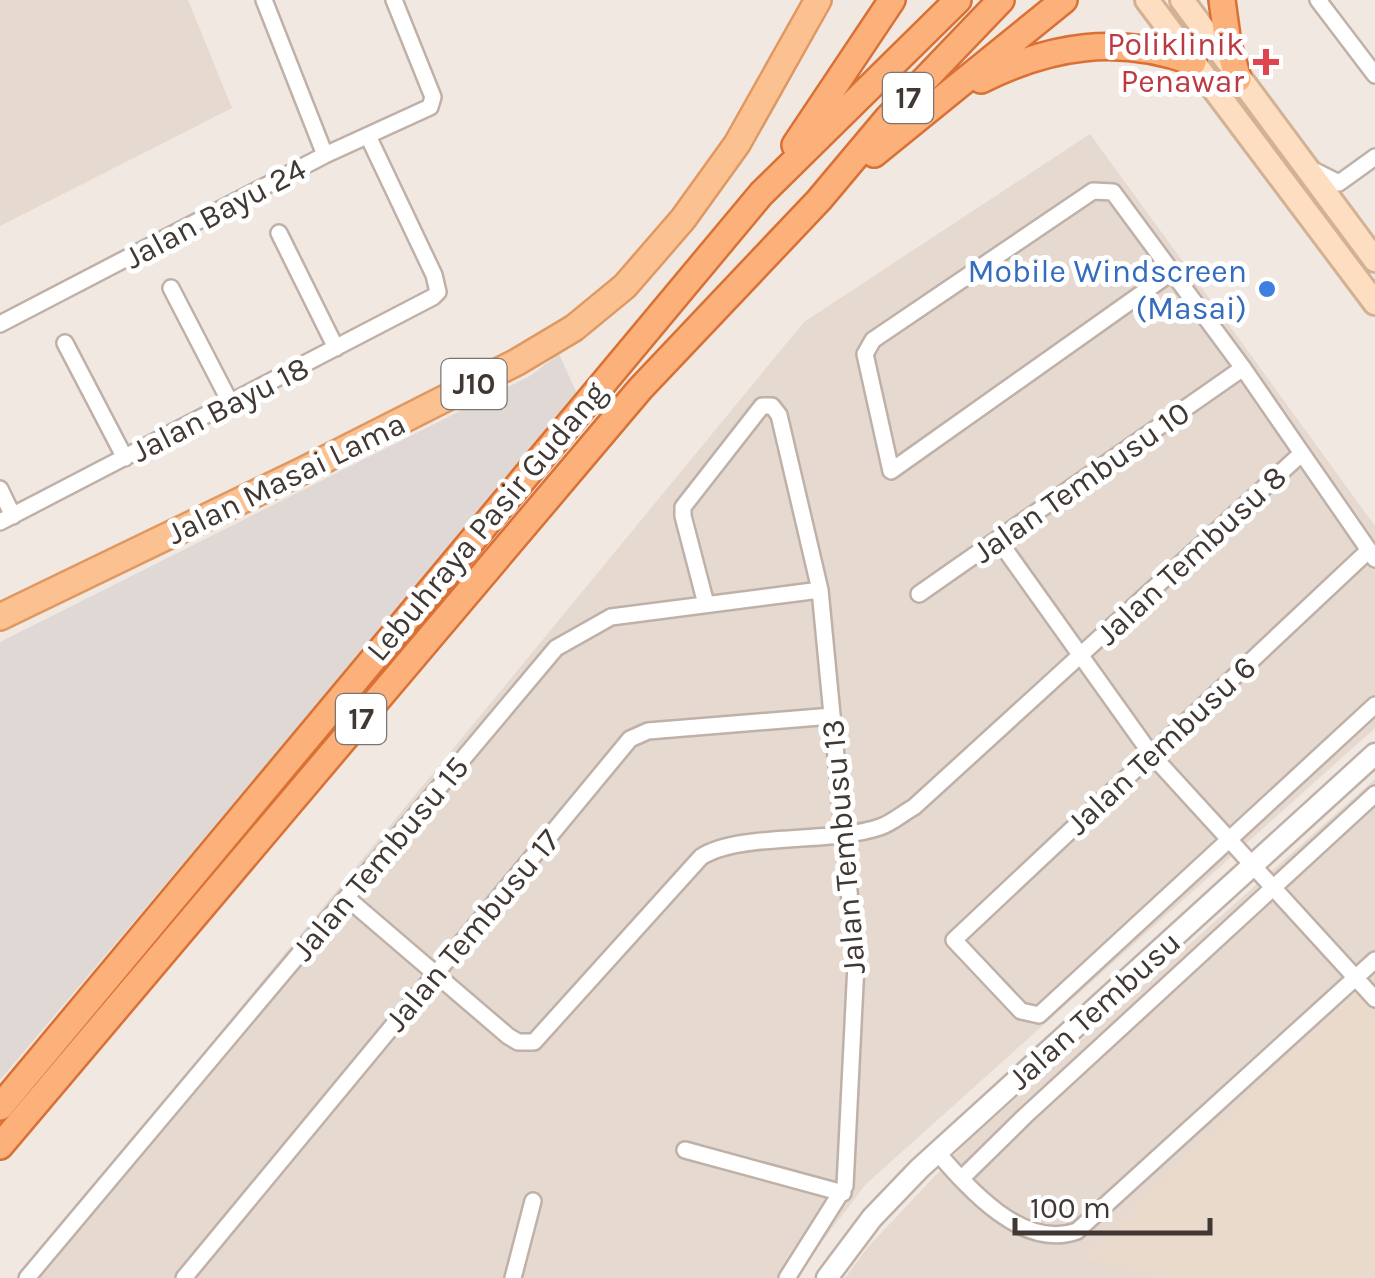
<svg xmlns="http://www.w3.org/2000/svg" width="1375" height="1278" viewBox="0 0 1375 1278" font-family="Karla,sans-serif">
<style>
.residential{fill:#e5d9d0}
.industrial{fill:#dfd8d4}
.education{fill:#eadacc}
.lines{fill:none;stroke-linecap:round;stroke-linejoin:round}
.minor-casing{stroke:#bfb1a8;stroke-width:20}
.tertiary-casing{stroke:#bfb1a8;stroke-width:25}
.secondary-casing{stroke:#d3b294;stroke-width:28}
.primary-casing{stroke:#e09861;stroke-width:30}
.trunk-casing{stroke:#d97134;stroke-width:30}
.minor{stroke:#fff;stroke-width:15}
.tertiary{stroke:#fff;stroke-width:20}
.secondary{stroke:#fddec0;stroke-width:22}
.primary{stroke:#fcc190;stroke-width:25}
.trunk{stroke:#fcb07a;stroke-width:25}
.health-dot{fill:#e0444e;stroke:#fff;stroke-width:4}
.shop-dot{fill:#3f7fe0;stroke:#fff;stroke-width:4}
.labels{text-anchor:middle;stroke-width:10;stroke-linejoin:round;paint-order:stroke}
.shield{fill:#fff;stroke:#7b7470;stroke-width:2.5}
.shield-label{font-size:30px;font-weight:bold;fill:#423833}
.health-label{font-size:32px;fill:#be3a42;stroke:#fff;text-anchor:end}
.street-label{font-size:32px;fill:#423833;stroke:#fff}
.shop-label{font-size:32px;fill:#366cbe;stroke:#fff;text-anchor:end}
</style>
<rect width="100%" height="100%" fill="#f1e8e2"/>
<path class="residential" d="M0,0H188L232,108L0,226Z
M1090,134L1375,526V728L866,1184L814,1252L798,1278H18L804,322Z
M1375,779V1012L1355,992L1085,1257L1159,1278H845L868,1247L967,1142Z"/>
<path class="industrial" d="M559,354L578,396L0,1080V642L530,376Z"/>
<path class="education" d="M1355,992L1375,1012V1278H1159L1084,1258Z"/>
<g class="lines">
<defs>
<path id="minor" d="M264,0L325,155
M1318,0L1375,75
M1315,171L1339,183L1375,157
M279,233L336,348
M1172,272L891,471L865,354L873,340L1093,191L1113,192L1243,368L1375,559
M171,288L231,404
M0,324L325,155L430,107L433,97L394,0
M65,343L125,458
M0,489L13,516
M0,522L433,297L438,292L434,275L368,136
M999,541L1151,754L1375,999
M1368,551L954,940L1021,1011L1039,1015L1375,705
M919,594L1243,368
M706,604L683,516V507L762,406H772L779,415L820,590L856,964L845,1186L787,1278
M347,898L508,1036L518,1042H534L701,857C739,832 831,844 880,827C892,823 903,813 914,807L1301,454
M685,1150L843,1193
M937,1152C968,1188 1023,1251 1077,1231L1375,960
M961,1179L1025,1116L1375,794
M27,1278L556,648L611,617L820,590
M184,1278L630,739L648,731L832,716
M513,1278L533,1201"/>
<path id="tertiary" d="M827,1278L872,1218L919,1169L1375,754"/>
<path id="secondary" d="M1147,0L1375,303
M1182,0L1375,260"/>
<path id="primary" d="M0,617L302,471L517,362L574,328L625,286L683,219L737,144L818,0"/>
<path id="trunk" d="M1222,0L1228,44L1238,79
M981,80C1051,45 1118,35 1193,62
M795,145L892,0
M874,154L1064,0
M0,1107L761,194L958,0
M0,1146L640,389L819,200L887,119L1001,0"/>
</defs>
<use href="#minor" class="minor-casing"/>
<use href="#tertiary" class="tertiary-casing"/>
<use href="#secondary" class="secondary-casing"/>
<use href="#primary" class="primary-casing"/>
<use href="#trunk" class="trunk-casing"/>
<use href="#minor" class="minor"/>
<use href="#tertiary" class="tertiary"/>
<use href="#secondary" class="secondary"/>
<use href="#primary" class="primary"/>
<use href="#trunk" class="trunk"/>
</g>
<path class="health-dot" d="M1261 47h10v10h10v10h-10v10h-10v-10h-10v-10h10z"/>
<circle class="shop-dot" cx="1267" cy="289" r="10"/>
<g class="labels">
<g class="shield">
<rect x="883" y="73" width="50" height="50" rx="8"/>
<rect x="441.5" y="359" width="65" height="50" rx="8"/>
<rect x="336" y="694" width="50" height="50" rx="8"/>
</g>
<g class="shield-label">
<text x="908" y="108">17</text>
<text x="474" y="394">J10</text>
<text x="361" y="729">17</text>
</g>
<g class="health-label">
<text x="1244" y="55">Poliklinik<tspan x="1244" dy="37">Penawar</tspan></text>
</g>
<g class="street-label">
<text transform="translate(215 213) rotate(-28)" y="11">Jalan Bayu 24</text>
<text transform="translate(220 409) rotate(-27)" y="11">Jalan Bayu 18</text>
<text transform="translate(286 478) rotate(-26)" y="11">Jalan Masai Lama</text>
<text transform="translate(1081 482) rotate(-35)" y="11">Jalan Tembusu 10</text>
<text transform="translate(486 521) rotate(-50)" y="11">Lebuhraya Pasir Gudang</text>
<text transform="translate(1191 555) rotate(-43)" y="11">Jalan Tembusu 8</text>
<text transform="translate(1161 745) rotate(-43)" y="11">Jalan Tembusu 6</text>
<text transform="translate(843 847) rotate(-95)" y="11">Jalan Tembusu 13</text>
<text transform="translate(380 858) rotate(-50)" y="11">Jalan Tembusu 15</text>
<text transform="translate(472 930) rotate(-50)" y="11">Jalan Tembusu 17</text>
<text transform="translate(1094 1010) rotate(-42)" y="11">Jalan Tembusu</text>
</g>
<g class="shop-label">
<text x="1247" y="282">Mobile Windscreen<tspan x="1247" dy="37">(Masai)</tspan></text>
</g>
</g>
<path d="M1015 1218v15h195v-15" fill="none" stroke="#423833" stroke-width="5"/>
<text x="1030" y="1218" font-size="30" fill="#423833" stroke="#ffffff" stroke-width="8" paint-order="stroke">100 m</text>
</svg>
